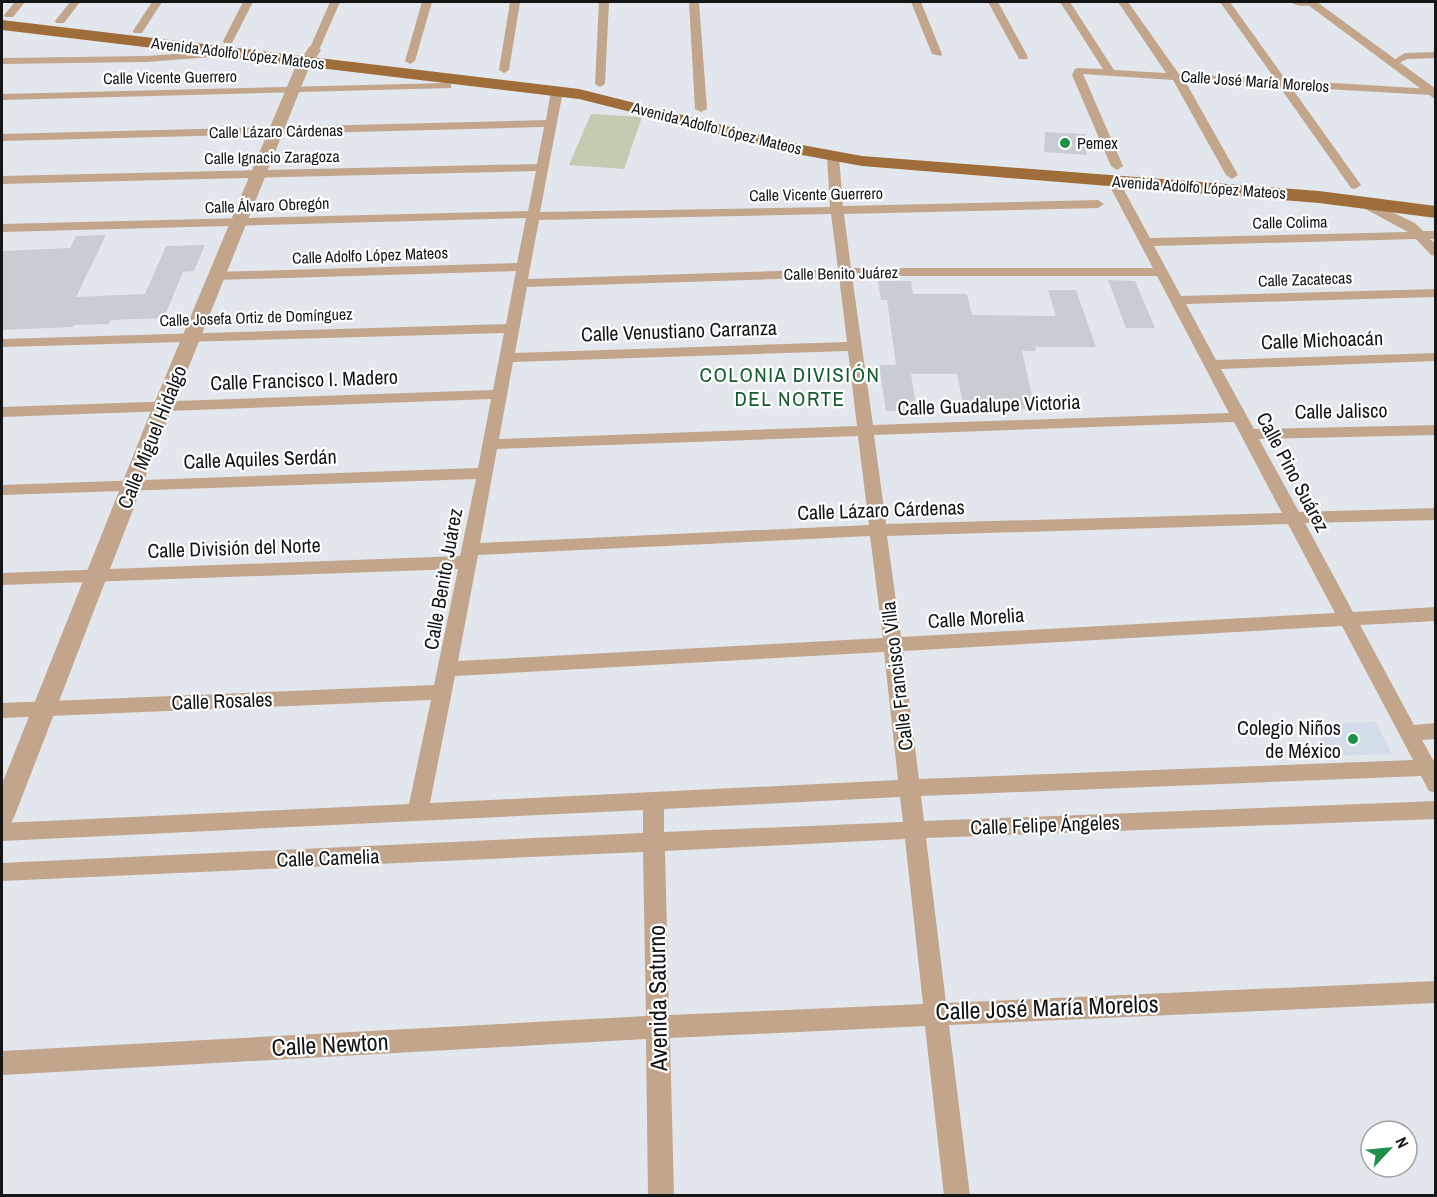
<svg xmlns="http://www.w3.org/2000/svg" width="1437" height="1197" viewBox="0 0 1437 1197" font-family="'Archivo Narrow',sans-serif">
<style>
.built{fill:#d3dce9}
.green{fill:#c3cbb0}
.building{fill:#c8cdd3}
.lines{fill:none;stroke-linecap:round;stroke-linejoin:round}
.minor{fill:#c2a58b;fill-rule:evenodd}
.tertiary{fill:#c2a58b;fill-rule:evenodd}
.primary{fill:#9f6d39;fill-rule:evenodd}
.poi-dot{fill:#1f914b;stroke:#fff;stroke-width:2}
.labels{text-anchor:middle;stroke-width:4.5;stroke-linejoin:round;paint-order:stroke}
.far-street-label{font-size:16px;fill:#131517;stroke:#fff}
.far-poi-label{font-size:16px;fill:#131517;stroke:#fff;text-anchor:start}
.street-label{font-size:20px;fill:#131517;stroke:#fff}
.poi-label{font-size:20px;fill:#131517;stroke:#fff;text-anchor:end}
.neighbourhood-label{font-size:21px;letter-spacing:1.5px;fill:#165c2f;stroke:#fff}
.near-street-label{font-size:24px;fill:#131517;stroke:#fff}
</style>
<rect width="100%" height="100%" fill="#e2e7ee"/>
<path class="built" d="M1376,722L1392,754L1329,756L1314,724Z"/>
<path class="green" d="M591,114L642,117L624,169L569,165Z"/>
<path class="building" d="M1045,132L1085,134L1087,155L1044,152Z
M106,235L76,297L145,294L166,246L205,245L194,271L183,272L164,318L111,320L109,324L74,325L73,327L2,330V251L70,248L76,236Z
M1108,280L1135,281L1155,328H1126Z
M878,281H911L913,294H967L972,315L1056,316L1048,290H1076L1096,347H1035L1036,351H1022L1035,409L964,408L957,374H911L917,411H886L879,365H896L887,300H881Z"/>
<g class="lines">
<path class="minor" d="M15,2H25L13,17H5L4,15Z
M70,2H80L64,23H56L55,21Z
M152,2H162L142,33H134L133,31Z
M243,2H253L232,43H224L223,41Z
M330,2H340L319,50L310,52L309,50Z
M422,2H432L415,61L410,64L405,61Z
M510,2H520L509,70L504,73L499,70Z
M599,2H609L605,84L600,87L595,84Z
M689,2H699L707,109L701,112L695,109Z
M911,2H921L942,54L941,56L932,54Z
M988,2H998L1028,57L1027,59H1019L1018,57Z
M1060,2H1070L1114,70L1166,73L1118,2H1128L1179,74L1275,79L1220,2H1230L1286,80L1431,89L1435,90L1436,93L1431,95L1291,87L1361,185L1355,189L1351,188L1279,86L1185,81L1238,175L1232,179L1226,175L1173,80L1083,74L1123,166L1117,170L1111,166L1072,75L1075,69L1079,68L1103,69Z
M1291,2H1316C1311,7 1296,7 1291,2Z
M236,50L241,53L240,55L146,62L2,64V58L146,56Z
M1436,52V58L1407,59L1394,66L1389,63L1405,53Z
M447,83L451,84V88L2,100V94Z
M557,88L563,91L540,212L830,207L827,157L833,153L839,157L843,206L1098,200L1104,204L1098,208L844,214L851,268H1153L1107,181L1113,177L1119,181L1150,238L1408,232L1360,206L1358,203L1364,199L1415,223L1423,231H1436V239H1430L1436,244V256L1431,255L1416,239L1154,246L1181,296L1436,289V297L1186,304L1216,360L1436,353V361L1221,369L1254,429L1436,425V435L1259,439L1299,512L1436,508V520L1305,523L1353,612L1436,607V621L1360,625L1414,725L1436,723V739L1422,740L1436,765V793L1429,791L1421,776L921,796L924,821L1436,801V819L926,838L946,1003L1436,981V1003L949,1025L970,1196H944L925,1026L670,1038L674,1196H648L646,1039L2,1075V1051L646,1016L643,852L2,881V863L643,833V810L2,841V823L409,804L431,700L2,718V703L434,685L458,569L2,585V573L460,556L476,479L2,495V485L478,468L491,399L2,417V407L493,390L504,333L2,347V339L506,324L516,271L218,280L211,276L218,272L517,263L526,218L2,232V224L528,211L536,171L2,184V176L537,164L544,127L2,141V134L546,120L551,91ZM831,214L838,269L528,279L539,220ZM852,276H1157L1229,413L873,425ZM839,277L847,342L515,353L527,287ZM848,351L857,426L499,439L513,362ZM1234,422L1282,513L886,524L874,435ZM858,436L869,525L480,543L497,449ZM1288,524L1335,613L901,637L887,536ZM870,536L883,638L458,661L478,555ZM1342,626L1413,760L919,779L903,651ZM884,652L898,780L430,803L455,676ZM900,797L903,822L664,832V809ZM905,839L923,1004L669,1015L665,851Z"/>
<path class="tertiary" d="M1304,2H1317L1436,89V100Z
M314,46L321,50L308,70L173,406L15,815L11,823L2,826V784L153,406L294,70L309,47Z"/>
<path class="primary" d="M2,20L579,89L802,145L862,156L1319,191L1436,206V218L1319,203L862,166L802,155L579,99L2,30Z"/>
</g>
<g class="poi-dot">
<circle cx="1065" cy="143" r="6"/>
<circle cx="1353" cy="739" r="6"/>
</g>
<g class="labels">
<g class="far-street-label">
<text transform="translate(238 53) rotate(7)" y="6">Avenida Adolfo López Mateos</text>
<text transform="translate(170 77) rotate(-1)" y="6">Calle Vicente Guerrero</text>
<text transform="translate(1255 81) rotate(4)" y="6">Calle José María Morelos</text>
<text transform="translate(717 128) rotate(14)" y="6">Avenida Adolfo López Mateos</text>
<text transform="translate(276 131) rotate(-1)" y="6">Calle Lázaro Cárdenas</text>
<text transform="translate(272 157) rotate(-1)" y="6">Calle Ignacio Zaragoza</text>
<text transform="translate(1199 187) rotate(4)" y="6">Avenida Adolfo López Mateos</text>
<text transform="translate(816 194) rotate(-1)" y="6">Calle Vicente Guerrero</text>
<text transform="translate(267 205) rotate(-2)" y="6">Calle Álvaro Obregón</text>
<text transform="translate(1290 222) rotate(-1)" y="6">Calle Colima</text>
<text transform="translate(370 255) rotate(-2)" y="6">Calle Adolfo López Mateos</text>
<text transform="translate(841 273) rotate(-1)" y="6">Calle Benito Juárez</text>
<text transform="translate(1305 279) rotate(-2)" y="6">Calle Zacatecas</text>
<text transform="translate(256 317) rotate(-2)" y="6">Calle Josefa Ortiz de Domínguez</text>
</g>
<g class="far-poi-label">
<text x="1077" y="149">Pemex</text>
</g>
<g class="street-label">
<text transform="translate(679 331) rotate(-2)" y="7">Calle Venustiano Carranza</text>
<text transform="translate(1322 340) rotate(-2)" y="7">Calle Michoacán</text>
<text transform="translate(304 380) rotate(-2)" y="7">Calle Francisco I. Madero</text>
<text transform="translate(989 405) rotate(-2)" y="7">Calle Guadalupe Victoria</text>
<text transform="translate(1341 411) rotate(-1)" y="7">Calle Jalisco</text>
<text transform="translate(152 437) rotate(-68)" y="7">Calle Miguel Hidalgo</text>
<text transform="translate(260 459) rotate(-2)" y="7">Calle Aquiles Serdán</text>
<text transform="translate(1293 472) rotate(62)" y="7">Calle Pino Suárez</text>
<text transform="translate(881 510) rotate(-2)" y="7">Calle Lázaro Cárdenas</text>
<text transform="translate(234 548) rotate(-2)" y="7">Calle División del Norte</text>
<text transform="translate(443 579) rotate(-80)" y="7">Calle Benito Juárez</text>
<text transform="translate(976 618) rotate(-4)" y="7">Calle Morelia</text>
<text transform="translate(897 676) rotate(-97)" y="7">Calle Francisco Villa</text>
<text transform="translate(222 701) rotate(-2)" y="7">Calle Rosales</text>
<text transform="translate(1045 825) rotate(-2)" y="7">Calle Felipe Ángeles</text>
<text transform="translate(328 858) rotate(-2)" y="7">Calle Camelia</text>
</g>
<g class="poi-label">
<text x="1341" y="735">Colegio Niños<tspan x="1341" dy="23">de México</tspan></text>
</g>
<g class="neighbourhood-label">
<text x="790" y="382">COLONIA DIVISIÓN<tspan x="790" dy="24">DEL NORTE</tspan></text>
</g>
<g class="near-street-label">
<text transform="translate(658 998) rotate(-91)" y="8">Avenida Saturno</text>
<text transform="translate(1047 1008) rotate(-2)" y="8">Calle José María Morelos</text>
<text transform="translate(330 1045) rotate(-3)" y="8">Calle Newton</text>
</g>
</g>
<rect width="1437" height="1197" fill="none" stroke="#131517" stroke-width="6"/>
<g transform="translate(1389 1149) rotate(64)"><circle r="28" fill="#ffffff" stroke="#a1a1a2" stroke-width="1.5"/>
<path d="M0-4.5L10 22L0 15L-10 22Z" fill="#1f914b"/>
<text y="-9" font-size="16" font-weight="bold" text-anchor="middle" fill="#131517">N</text>
</g>
</svg>
